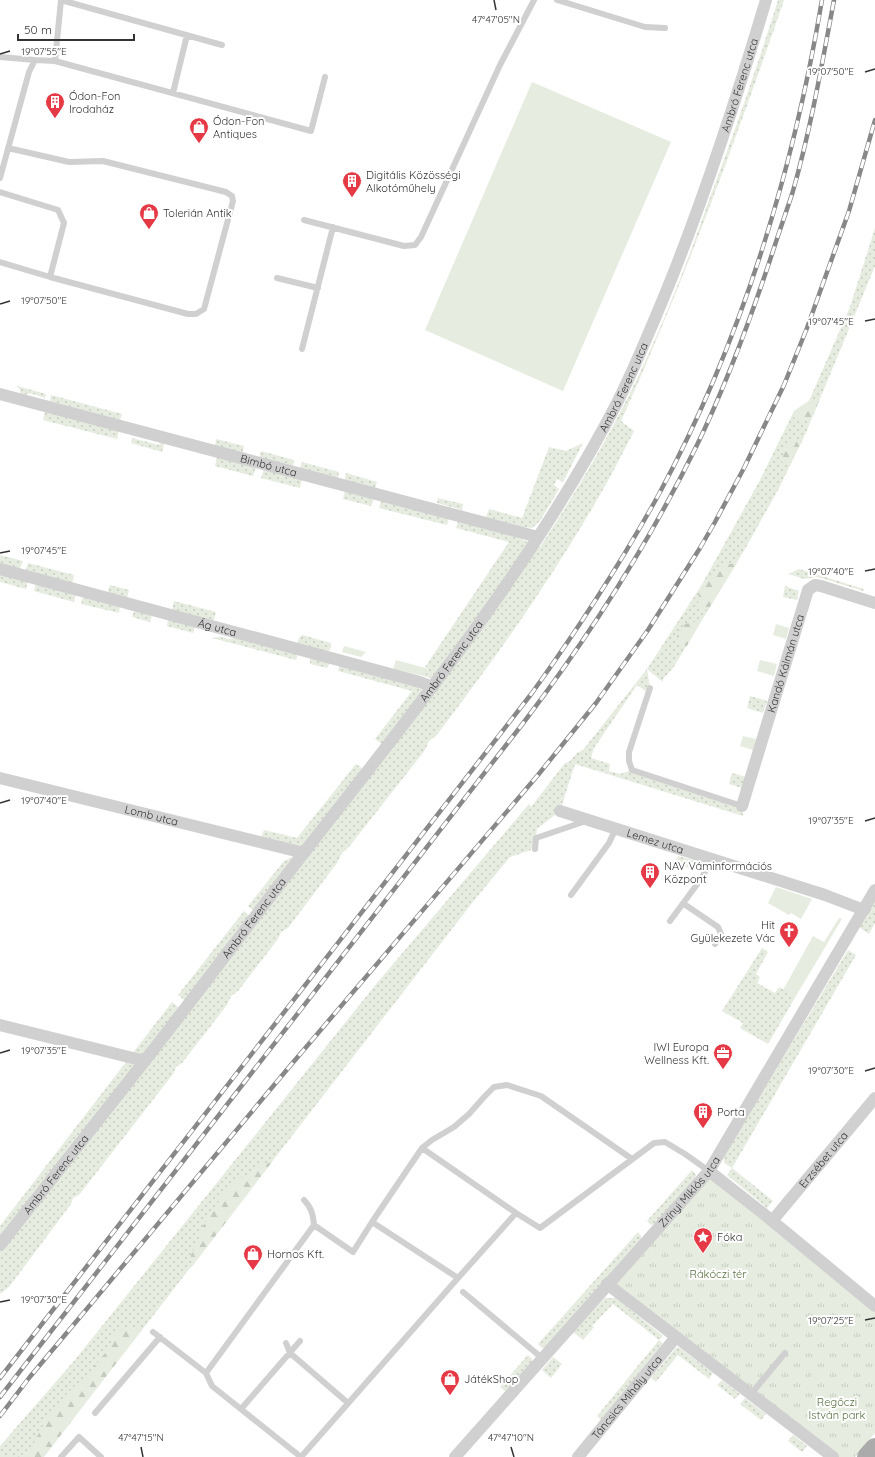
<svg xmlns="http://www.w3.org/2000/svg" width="875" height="1457" viewBox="0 0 875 1457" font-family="Quicksand,sans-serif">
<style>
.grass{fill:url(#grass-dots)}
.forest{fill:url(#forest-firs)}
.park{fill:url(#park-tufts)}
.garden{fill:#e6ecdf}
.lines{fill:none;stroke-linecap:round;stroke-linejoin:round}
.lane{stroke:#d0d0d0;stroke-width:6}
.street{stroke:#d0d0d0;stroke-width:12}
.primary{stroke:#ababab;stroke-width:20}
.rail-casing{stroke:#888;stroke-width:4.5}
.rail{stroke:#fff;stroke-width:3;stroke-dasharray:9;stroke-linecap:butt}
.ticks{fill:none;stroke:#333;stroke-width:1.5}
.labels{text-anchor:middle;stroke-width:4;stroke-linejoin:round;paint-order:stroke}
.street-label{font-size:11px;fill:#333;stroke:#fff}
.poi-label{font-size:11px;fill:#333;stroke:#fff;text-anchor:start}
.park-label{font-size:11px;fill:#56703f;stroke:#fff}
.ticks-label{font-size:10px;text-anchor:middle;fill:#333;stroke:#fff;stroke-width:4;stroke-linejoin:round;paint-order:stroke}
</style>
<defs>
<pattern id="grass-dots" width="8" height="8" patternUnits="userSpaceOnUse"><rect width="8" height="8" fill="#e6ecdf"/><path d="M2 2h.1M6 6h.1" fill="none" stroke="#c6cbc0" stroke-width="1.8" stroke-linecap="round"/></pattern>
<pattern id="forest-firs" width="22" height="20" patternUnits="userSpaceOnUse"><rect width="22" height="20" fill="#e6ecdf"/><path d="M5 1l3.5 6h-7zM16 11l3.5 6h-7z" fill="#c6cbc0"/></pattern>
<pattern id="park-tufts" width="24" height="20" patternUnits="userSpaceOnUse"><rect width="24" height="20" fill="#e6ecdf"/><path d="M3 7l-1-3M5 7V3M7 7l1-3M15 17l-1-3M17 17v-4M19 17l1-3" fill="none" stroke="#c6cbc0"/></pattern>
</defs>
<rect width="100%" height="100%" fill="#fff"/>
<path class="grass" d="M778,0H784C765,56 745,111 725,166C693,252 659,337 621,421L634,431C622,454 610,478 597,500C549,583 494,660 436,736L429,741L425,750L349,847L342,853L337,863L288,928L281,932L278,939L238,991L231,996L227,1005L182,1063L176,1067L173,1074L79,1195L73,1198L71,1204L9,1287L0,1294V1226L172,1002L183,1011L188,1003L178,995L244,911L253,919L257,914L248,906L284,861L291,858L297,851L261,837L264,830L297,838L356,764L367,772L386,747L375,739L412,691L338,671L340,665L419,687L425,693L434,679L424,676L429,669L425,667L509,542L456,528L458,521L516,537L540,547C580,486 618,422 648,355C671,305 691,252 709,200C734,134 757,67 778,0Z
M875,228V266L805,435L778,490L745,549L673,668L663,679V682L647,669L650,688L647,692L637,685L594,748L591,758L610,764L609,771L620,774L632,770L742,806L743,816L575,764L560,811L537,829L536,838L531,850L510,857L472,903L142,1330L29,1452L17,1457H0V1446L74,1361L377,983L529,804L531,807L565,763L569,762L577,753L583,750L647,669L701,586L759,482L794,411L809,401L850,307Z
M17,386L46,394L45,398L30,393L25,395L20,393V390Z
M51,395L122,414L120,420L50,401Z
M45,411L119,430L117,439L43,420Z
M132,438L159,445L161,440L165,441L162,452L131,443Z
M216,439L244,446L242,454L215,446Z
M583,443L563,482L557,479L554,485L559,489L540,521L532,528L524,527L486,517L489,509L522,518L549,447L566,451Z
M261,451L294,460L293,466L259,458Z
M217,456L256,467L253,476L215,466Z
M302,462L339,472L338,478L300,468Z
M264,469L302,479L300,488L261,478Z
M346,473L377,482L375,488L345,480Z
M345,491L374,499L371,506L343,499Z
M438,498L463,504L462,510L437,503Z
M381,501L449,518L447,525L379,508Z
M0,555L23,561L19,570L0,565Z
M28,563L74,575L72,584L25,572Z
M799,569L864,589L863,591L824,579L817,577L804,579L789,574Z
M0,574L28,581L26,589L0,582Z
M36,583L76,594L74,602L34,591Z
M110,585L129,590L127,598L109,594L108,591Z
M785,586L799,591L797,600L783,597Z
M83,596L120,607L119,613L81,604Z
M174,601L216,612L213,622L172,611Z
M134,611L152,615L150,622L132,617Z
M168,619L195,627L193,633L167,626Z
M302,635L331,643V647L328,652L298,643L299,638Z
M220,637L230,639L237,637L298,653L296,660L212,638Z
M310,658L330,663L327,668L310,664Z
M750,696L767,701L763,713L747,708Z
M732,773L746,777L742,788L729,784Z
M678,856L696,861L691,870L676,861Z
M875,901V923L869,934L859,927Z
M762,948L768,952L756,974L760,977L757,983L775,993L779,987L796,996L768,1044L740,1028L743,1023L722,1011Z
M848,950L856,955L732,1168L773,1201L767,1208L727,1175L732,1168L724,1163V1156Z
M692,1170L696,1175L694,1181L657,1223L651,1225L647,1221Z
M638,1232L641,1236V1241L547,1347L542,1348L538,1344Z
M605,1298H616L663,1336L659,1340L663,1344L601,1420L597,1416L659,1340L613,1304L592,1326L594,1327L583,1340L573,1332Z
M677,1347L680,1348L713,1373L709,1379L678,1355L656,1382L651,1378L675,1349Z
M528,1355L532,1359V1364L506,1392L500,1387Z
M553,1357L562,1364L551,1378L542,1370Z
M722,1380L740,1394L735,1399L717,1385Z
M745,1398L766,1414L761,1420L740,1404Z
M793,1435L807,1446L802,1452L788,1441Z"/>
<path class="forest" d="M820,399L811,419L799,422L794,418V411L809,401Z
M795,438L799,446L789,466L782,462L784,449L789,439Z
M737,563L708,610H699L698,600L701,586L714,577L724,565Z
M695,622L699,625L687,646L680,644L677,636L684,624Z
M272,1162L191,1268V1255L197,1244L203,1226L222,1196L236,1180L250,1174L261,1165Z
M133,1328L142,1330L44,1457H17L29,1452L49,1414L72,1388L87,1376L109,1348L114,1335L122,1329Z"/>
<path class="park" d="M709,1171L875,1306V1433L855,1457H833L607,1284Z"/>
<path class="garden" d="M532,82L671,142L563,391L425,330Z
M776,624L789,628L786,639L773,635Z
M344,646L366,652L361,657L342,652Z
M396,660L429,669L424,676L393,669Z
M760,660L777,664L774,676L757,671Z
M743,736L756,739L753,750L740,746Z
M776,887L812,899L801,919L791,913L789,915L768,903Z
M839,918L842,919L796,996L783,990L813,936L824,942Z
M814,1372L818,1375L805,1391L802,1388Z"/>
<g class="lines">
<path class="lane" d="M61,0L222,45
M557,0L645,27L665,28
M0,57L35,60
M55,61L61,0
M173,93L187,35
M8,148L69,162L103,161L226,192L232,196L233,201L204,309L196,314H188L50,277
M0,178L29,72L35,60L55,61L311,131L325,77
M0,192L58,210L64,223L50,277L0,262
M304,220L404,246L415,245L421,237L500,65L534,0
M277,278L318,288
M302,349L333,227
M650,688L629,752V761L632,770L742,806
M535,849L536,838L586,821
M571,895L609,843L616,828
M684,904L718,927L721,934L715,944
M670,921L701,879L712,859
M422,1148L516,1213L540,1228L654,1143L665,1142L685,1154L709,1171
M304,1200C312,1208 313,1215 314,1225
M372,1222L458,1278L516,1213
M463,1292L542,1358
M153,1332L206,1373L212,1386L301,1457
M286,1343L290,1353L348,1403
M206,1373L314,1225L353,1252L372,1222L422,1148L432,1140L454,1127L469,1114L485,1096L494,1087L507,1085L541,1096L632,1159
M751,1394L785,1353
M241,1409L300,1341
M95,1413L160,1337
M61,1457L79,1437L101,1457
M301,1457L458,1278"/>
<g class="street">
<path id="s1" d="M0,394L538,537"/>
<path id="s2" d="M0,569L420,682L433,687"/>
<path id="s3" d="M0,778L304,853"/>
<path id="s4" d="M742,806L808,590L815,585L821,586L875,603"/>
<path id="s5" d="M560,811L825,895L864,910"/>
<path d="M0,1025L145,1061"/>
<path d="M709,1171L764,1214L875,1306"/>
<path id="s6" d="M772,1221L875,1098"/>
<path id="s7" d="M0,1245C49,1183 98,1121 147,1058C203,986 257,913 313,841C423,700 535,561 617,403C636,365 652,326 668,287C706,193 737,97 766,0"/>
<path d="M607,1284L833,1457"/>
<path id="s8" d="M455,1457L709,1171L875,890"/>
<path id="s9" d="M578,1457L676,1337"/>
</g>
<path class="primary" d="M867,1457L875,1448"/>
<defs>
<path id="rail" d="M0,1378L532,693C578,629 621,563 659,494C742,340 793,172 822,0
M0,1397L524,722C590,635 649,543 697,445C728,381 752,315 774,248C780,229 787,210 793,191C811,128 822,64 834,0
M0,1416L29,1378L290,1066L538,775L596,703L648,630L700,548L715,522L744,468L784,385L807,328L849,211L875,120"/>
</defs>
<use href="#rail" class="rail-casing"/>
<use href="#rail" class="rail"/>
</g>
<path class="ticks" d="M494,0L496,10M0,54L10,51M865,72L875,69M0,304L10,301M865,321L875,319M0,553L10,551M865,571L875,569M0,803L10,800M865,821L875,818M0,1053L10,1050M865,1071L875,1068M0,1302L10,1300M865,1320L875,1318M141,1447L143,1457M511,1447L514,1457"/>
<defs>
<symbol id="building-pin" viewBox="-11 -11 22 30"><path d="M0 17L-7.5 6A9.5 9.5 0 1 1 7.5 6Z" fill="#e63946" stroke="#fff"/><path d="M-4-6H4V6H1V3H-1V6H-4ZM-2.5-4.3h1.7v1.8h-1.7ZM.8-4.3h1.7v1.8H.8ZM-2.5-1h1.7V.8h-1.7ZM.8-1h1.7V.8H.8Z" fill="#fff"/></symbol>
<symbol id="shop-pin" viewBox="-11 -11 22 30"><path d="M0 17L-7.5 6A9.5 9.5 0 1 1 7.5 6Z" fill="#e63946" stroke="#fff"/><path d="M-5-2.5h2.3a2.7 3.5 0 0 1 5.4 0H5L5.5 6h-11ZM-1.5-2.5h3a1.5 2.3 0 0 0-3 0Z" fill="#fff"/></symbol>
<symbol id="church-pin" viewBox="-11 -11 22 30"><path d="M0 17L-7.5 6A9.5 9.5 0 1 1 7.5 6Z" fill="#e63946" stroke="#fff"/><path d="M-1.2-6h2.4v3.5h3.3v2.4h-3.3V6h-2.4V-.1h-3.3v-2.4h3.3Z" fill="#fff"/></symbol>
<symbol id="office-pin" viewBox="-11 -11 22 30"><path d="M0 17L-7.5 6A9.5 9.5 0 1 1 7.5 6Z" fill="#e63946" stroke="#fff"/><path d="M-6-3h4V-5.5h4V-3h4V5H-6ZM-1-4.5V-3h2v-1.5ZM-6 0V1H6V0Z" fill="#fff"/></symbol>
<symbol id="sight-pin" viewBox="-11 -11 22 30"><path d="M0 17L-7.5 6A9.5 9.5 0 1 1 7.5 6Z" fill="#e63946" stroke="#fff"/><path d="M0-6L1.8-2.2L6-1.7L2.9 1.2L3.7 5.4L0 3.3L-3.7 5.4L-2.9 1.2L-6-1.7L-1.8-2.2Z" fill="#fff"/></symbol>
</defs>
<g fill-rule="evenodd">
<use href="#building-pin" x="44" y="91" width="22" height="30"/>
<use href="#shop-pin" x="188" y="116" width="22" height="30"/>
<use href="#building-pin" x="341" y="170" width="22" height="30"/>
<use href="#shop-pin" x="138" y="202" width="22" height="30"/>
<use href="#building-pin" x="639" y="861" width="22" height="30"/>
<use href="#church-pin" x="778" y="920" width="22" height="30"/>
<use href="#office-pin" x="712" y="1042" width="22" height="30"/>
<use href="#building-pin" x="692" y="1101" width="22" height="30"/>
<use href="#sight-pin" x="692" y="1226" width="22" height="30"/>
<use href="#shop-pin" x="242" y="1243" width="22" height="30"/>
<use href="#shop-pin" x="439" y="1368" width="22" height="30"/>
</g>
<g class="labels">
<g class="street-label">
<text dy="4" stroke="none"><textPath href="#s7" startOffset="1386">Ambró Ferenc utca</textPath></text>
<text dy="4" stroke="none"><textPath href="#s7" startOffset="1062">Ambró Ferenc utca</textPath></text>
<text dy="4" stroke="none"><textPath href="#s1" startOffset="278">Bimbó utca</textPath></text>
<text dy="4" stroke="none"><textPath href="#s2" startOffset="225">Ág utca</textPath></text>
<text dy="4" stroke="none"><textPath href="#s7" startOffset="738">Ambró Ferenc utca</textPath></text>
<text dy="4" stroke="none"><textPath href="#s4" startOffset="149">Kandó Kálmán utca</textPath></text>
<text dy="4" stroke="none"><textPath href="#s3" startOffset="156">Lomb utca</textPath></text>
<text dy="4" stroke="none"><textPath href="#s5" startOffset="100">Lemez utca</textPath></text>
<text dy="4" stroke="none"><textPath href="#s7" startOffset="414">Ambró Ferenc utca</textPath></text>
<text dy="4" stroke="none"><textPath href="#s6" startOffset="80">Erzsébet utca</textPath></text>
<text dy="4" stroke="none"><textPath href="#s7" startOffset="90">Ambró Ferenc utca</textPath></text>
<text dy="4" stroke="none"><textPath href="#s8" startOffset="354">Zrínyi Miklós utca</textPath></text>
<text dy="4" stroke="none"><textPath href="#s9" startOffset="77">Táncsics Mihály utca</textPath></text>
</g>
<g class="poi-label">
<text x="69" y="100">Ódon-Fon<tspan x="69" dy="13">Irodaház</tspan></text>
<text x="213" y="125">Ódon-Fon<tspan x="213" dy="13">Antiques</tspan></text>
<text x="366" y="179">Digitális Közösségi<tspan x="366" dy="13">Alkotóműhely</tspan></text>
<text x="163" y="217">Tolerián Antik</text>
<text x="664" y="870">NAV Váminformációs<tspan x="664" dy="13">Központ</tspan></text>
<text x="775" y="929" text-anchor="end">Hit<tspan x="775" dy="13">Gyülekezete Vác</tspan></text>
<text x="709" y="1051" text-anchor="end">IWI Europa<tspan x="709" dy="13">Wellness Kft.</tspan></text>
<text x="717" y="1116">Porta</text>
<text x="717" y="1241">Fóka</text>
<text x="267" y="1258">Hornos Kft.</text>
<text x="464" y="1383">JátékShop</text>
</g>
<g class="park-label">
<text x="718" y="1278">Rákóczi tér</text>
<text x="837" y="1406">Regőczi<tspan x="837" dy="13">István park</tspan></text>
</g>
</g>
<g class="ticks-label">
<text x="496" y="23">47°47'05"N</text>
<text x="44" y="55">19°07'55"E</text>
<text x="831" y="75">19°07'50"E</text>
<text x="44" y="304">19°07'50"E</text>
<text x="831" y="325">19°07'45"E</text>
<text x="44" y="554">19°07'45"E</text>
<text x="831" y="575">19°07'40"E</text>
<text x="44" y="804">19°07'40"E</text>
<text x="831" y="824">19°07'35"E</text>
<text x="44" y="1054">19°07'35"E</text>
<text x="831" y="1074">19°07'30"E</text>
<text x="44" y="1303">19°07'30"E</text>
<text x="831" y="1324">19°07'25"E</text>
<text x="141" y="1441">47°47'15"N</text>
<text x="511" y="1441">47°47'10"N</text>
</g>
<path d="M18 34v6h116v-6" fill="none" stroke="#333333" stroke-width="2"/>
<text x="24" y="34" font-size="12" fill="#333333" stroke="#ffffff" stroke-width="3" paint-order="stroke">50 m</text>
</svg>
